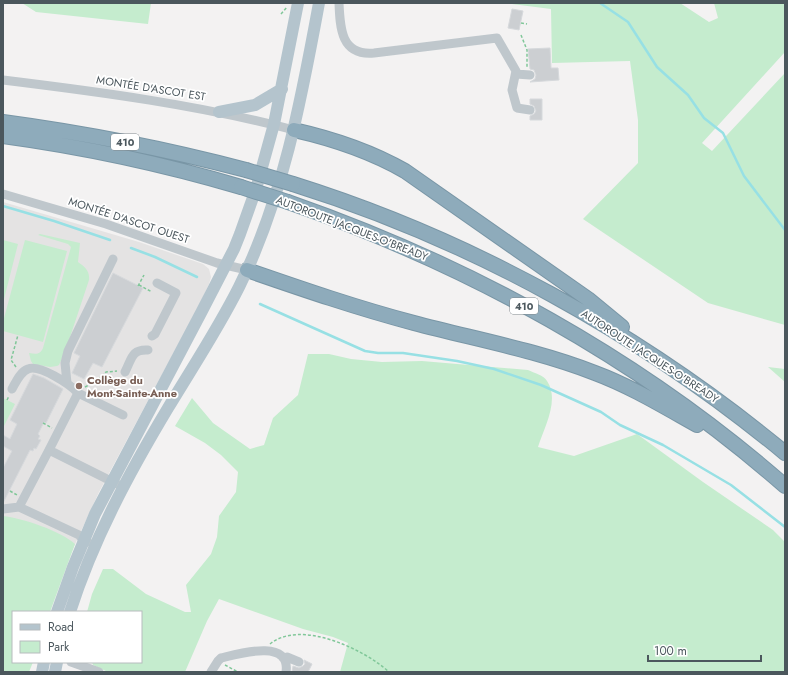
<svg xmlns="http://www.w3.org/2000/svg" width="788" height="675" viewBox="0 0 788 675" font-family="Jost,sans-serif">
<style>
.education{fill:#e4e3e3}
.green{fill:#c5ecce}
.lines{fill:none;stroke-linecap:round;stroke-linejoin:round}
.stream{stroke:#97e0e4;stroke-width:2.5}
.building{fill:#cccfd2;stroke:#d6d9dc}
.highway-casing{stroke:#7996a6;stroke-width:16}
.path{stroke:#80c799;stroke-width:1.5;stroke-dasharray:3 2;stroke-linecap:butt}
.minor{stroke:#bfc7cc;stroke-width:9}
.major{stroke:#b4c4cd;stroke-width:12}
.highway{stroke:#8eabbb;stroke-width:14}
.highway-bridge-casing{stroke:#7996a6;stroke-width:16;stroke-linecap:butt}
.highway-bridge{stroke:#8eabbb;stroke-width:14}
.education-dot{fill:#8d6e63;stroke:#fff;stroke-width:1.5}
.labels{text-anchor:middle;stroke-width:3.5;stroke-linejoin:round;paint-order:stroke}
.shield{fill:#fff;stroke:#81898e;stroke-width:1}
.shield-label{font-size:10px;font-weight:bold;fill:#4b575d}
.street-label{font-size:11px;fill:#4b575d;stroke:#fff}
.education-label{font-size:11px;font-weight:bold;fill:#785e54;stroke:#fff;text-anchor:start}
</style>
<rect width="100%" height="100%" fill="#f3f2f2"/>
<path class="education" d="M3,202L139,242L203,264L209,269L211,277L209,284L196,311L99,492L71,553L3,522Z"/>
<path class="green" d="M22,3H151L148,24L36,12Z
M505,3H680L709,22L718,18L714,3H785V52L702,143L712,151L785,73V325L708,303L583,219L638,163V120L630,61L552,63L551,9Z
M40,234L80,243L78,262C85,267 90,271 89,280L66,349L59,365L57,366L50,367L33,364L31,361L29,353C36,354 40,355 43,348L71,247L68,244L38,235Z
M3,240L18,244L3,303Z
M25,240L67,251L43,342L3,331V322Z
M308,354H329L351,359L382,362L422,361L528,370C534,373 544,375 547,381C560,400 544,428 538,447L574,456L637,434L703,482L773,530L785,542V672H340L348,643L333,637L303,629L219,599L207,621L185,672H108L93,665L92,662H141V612H87L92,594L103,569H113L146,594L185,612H191L186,585L211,554L217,537L219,516L236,492L238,472L221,455L205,443L175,426L192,398L213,423L250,449L264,445L273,418L298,395Z
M768,367L785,369V382Z
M3,398L15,404L3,428Z
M3,516C22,518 61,531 75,544L50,612H13V662H33L29,672H3Z"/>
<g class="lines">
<path class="stream" d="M600,3L628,22L657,67L688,95L704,118L723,133L744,176L785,230
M3,206L54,221L110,240
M131,248L155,257L197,277
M260,304L365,351L378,353H403L457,361L494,369L541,385L601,412L620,425L663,445L731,485L785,527"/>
</g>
<path class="building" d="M512,9L523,11L519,30L508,28Z
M550,48L551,68H558L559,80L530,82L535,79L536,75L534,70L530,69L528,49Z
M530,99H542V120H530V116L534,114L536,111L534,106L530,104Z
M113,273L143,288L102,367L93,363L84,379L72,373L80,356L74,353Z
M33,374L44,378L63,389L46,423L44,422L38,434L40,436L38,439L41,440L36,449L34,448L33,451L30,450L3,503V468L12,451L3,446V435L10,439L17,424L10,420Z
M304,660L312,664L308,672H292L293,666L299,668L303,666L305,664Z"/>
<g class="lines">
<defs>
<path id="highway" d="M3,122C85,133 166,149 246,170
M294,130C334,139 370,151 405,171L588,299L622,327
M3,136C84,147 163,164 241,187
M293,184C472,240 641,334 785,453
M288,202C469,265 640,359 785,486
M247,270C302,289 357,308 414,323C474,339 536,350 595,373C630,386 663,406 697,425"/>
</defs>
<use href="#highway" class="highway-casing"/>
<path class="path" d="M281,14L287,7
M521,23L527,24
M521,35L527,50V67
M139,285L152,292
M138,286L144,275
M16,367L11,360L18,335
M85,387L97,381L106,372L117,371
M7,400L9,396
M43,423L52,428
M10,491L17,495
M270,644C300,619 364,649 389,672
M225,665L238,672"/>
<path class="minor" d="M339,3C340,28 341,56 374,53L497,38L516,71L512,90L517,108L530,110
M516,74L530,75
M3,80C101,92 199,105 294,130
M3,194L106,224L217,263L247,270
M152,336L155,334L176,293L157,283
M125,372C132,359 131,349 148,350
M67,383L65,363L68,351L113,259
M12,389C16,382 20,372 28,369C39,364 70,384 78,393
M49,450L78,393L123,415
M3,509L19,507
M88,542L83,540L79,535L19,507L49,450L117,484
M283,658L287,657L299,662
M71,662L99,672
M211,672L218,661L221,658C238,654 291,638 286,672"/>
<path class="major" d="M219,112L255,105L282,89
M57,612L73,567L95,514L202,311L234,249L240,234L256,189L274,124L298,3
M70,612C93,540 129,473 168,408C192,368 218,329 239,287C283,198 301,101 319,3
M42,672L44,662
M55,672L57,662"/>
<use href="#highway" class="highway"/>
<defs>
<path id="highway-bridge" d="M246,170L293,184
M241,187L288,202"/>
</defs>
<use href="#highway-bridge" class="highway-bridge-casing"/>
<use href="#highway-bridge" class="highway-bridge"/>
</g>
<circle class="education-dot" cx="79" cy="386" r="4"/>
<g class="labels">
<g class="shield">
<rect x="111" y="134" width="28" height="16" rx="3"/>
<rect x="510" y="298" width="28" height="16" rx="3"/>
</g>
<g class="shield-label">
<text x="125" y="146">410</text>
<text x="524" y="310">410</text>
</g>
<g class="street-label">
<text transform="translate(151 88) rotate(9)" y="4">MONTÉE D'ASCOT EST</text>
<text transform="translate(129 220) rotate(18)" y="4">MONTÉE D'ASCOT OUEST</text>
<text transform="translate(352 228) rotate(21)" y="4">AUTOROUTE JACQUES-O'BREADY</text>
<text transform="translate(650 356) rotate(33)" y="4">AUTOROUTE JACQUES-O'BREADY</text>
</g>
<g class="education-label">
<text x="87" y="384">Collège du<tspan x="87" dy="13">Mont-Sainte-Anne</tspan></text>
</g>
</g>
<rect width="788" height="675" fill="none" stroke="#4b575d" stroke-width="8"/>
<rect x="12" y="611" width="130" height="52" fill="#ffffff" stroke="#b7bcbe"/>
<rect x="20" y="624" width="20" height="6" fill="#b4c4cd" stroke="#b7bcbe"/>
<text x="48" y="631" font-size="12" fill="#4b575d">Road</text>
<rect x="20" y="641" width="20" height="12" fill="#c5ecce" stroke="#b7bcbe"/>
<text x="48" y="651" font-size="12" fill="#4b575d">Park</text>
<path d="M648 655v6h113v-6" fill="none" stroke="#4b575d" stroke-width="2"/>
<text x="654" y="655" font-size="12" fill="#4b575d" stroke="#ffffff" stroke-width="3" paint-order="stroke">100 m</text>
</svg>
